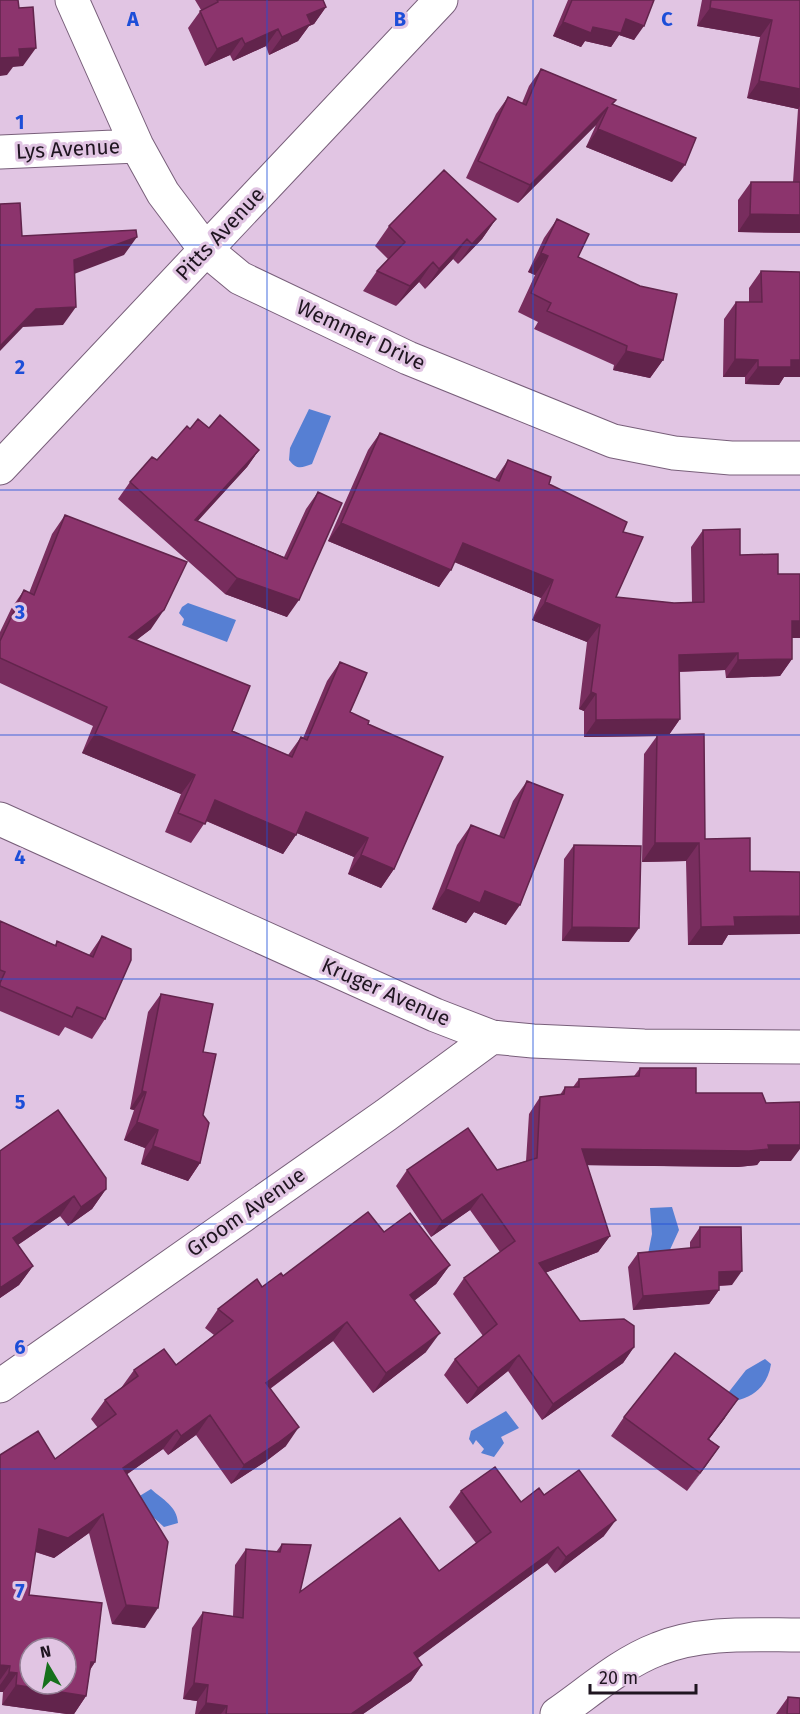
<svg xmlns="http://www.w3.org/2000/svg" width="800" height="1714" viewBox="0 0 800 1714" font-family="'Fira Sans',sans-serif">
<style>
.water{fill:#567fd3}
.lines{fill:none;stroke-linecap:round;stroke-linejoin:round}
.minor-casing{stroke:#785f7a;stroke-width:35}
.minor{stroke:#fff;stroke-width:33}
.wall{fill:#782d5e}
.shaded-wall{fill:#62244c}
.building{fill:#8c346d;stroke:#62244c;stroke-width:1.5;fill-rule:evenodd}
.grid{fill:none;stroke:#1d4ed8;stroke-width:1.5;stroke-opacity:0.55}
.labels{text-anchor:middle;stroke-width:6;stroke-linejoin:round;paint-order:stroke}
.street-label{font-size:21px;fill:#1f1520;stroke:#e1c5e3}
.grid-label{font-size:20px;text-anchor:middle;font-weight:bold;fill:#1d4ed8;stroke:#e1c5e3;stroke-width:6;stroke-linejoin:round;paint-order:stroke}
</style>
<rect width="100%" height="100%" fill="#e1c5e3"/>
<path class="water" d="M309,409L331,416L312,464C301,468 297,470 289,460L290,448Z
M188,603L236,620L227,642L182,625L184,619L179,613L182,607Z
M672,1207L679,1230L668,1254H648L652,1234L650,1208Z
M765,1359L771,1364C768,1384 755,1397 735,1401L728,1393L746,1370Z
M506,1411L519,1428L501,1437L504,1443L494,1457L481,1453L484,1449L476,1440L473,1445L469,1439L471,1431Z
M151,1489C163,1500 177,1506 178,1523L164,1527L153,1517L138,1497Z"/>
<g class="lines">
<defs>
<path id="minor" d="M72,0L137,146L163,193L205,249L240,278L408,358L613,441L674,453L731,458H800
M0,152L137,146
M0,468L441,0
M0,819L435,1015L492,1037L533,1041L644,1046L800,1047
M0,1386L386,1115L492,1037
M557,1714C589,1692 621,1663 658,1649C702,1631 754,1635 800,1635"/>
</defs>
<use href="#minor" class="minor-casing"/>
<use href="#minor" class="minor"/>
</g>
<path class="wall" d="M195,0H323L326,7L314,24L309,26L298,41L269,55L266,46L233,61L230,55L205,66L188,28L201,10Z
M568,0H654L634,40L619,35L611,47L585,41L581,47L553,36Z
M702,0H800V233L738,232V200L751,182H793L798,109L747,98L760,37L697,26Z
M541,69L616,100L613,104L672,182L586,147L596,125L518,203L466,178L496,114L508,97L522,103L529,86Z
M496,219L482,239L458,264L453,259L425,289L419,282L396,306L363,291L377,271L388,259L375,246L389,226Z
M557,219L578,257L663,360L650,378L613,370L614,365L534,329L538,322L518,312L535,275L528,272L544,238Z
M761,271L784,377L779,385L745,384V377H723L724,319L736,302H749V288Z
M209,428L259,450L247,467L197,521L284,557L306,509L318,492L287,617L225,594L118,499L130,482L157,460L190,429Z
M380,433L495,479L508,460L549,484L623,532L616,597L674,603H692L691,547L703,530L740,555L778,574L792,638V659L780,676L726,678L725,670L679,672L680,719L669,735L705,839L728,935L722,945H688L686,861L642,862L644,754L657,736L584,737V711L579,709L587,642L532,620L541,598L454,562L439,587L328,541L368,450Z
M65,515L151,629L136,640L232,731L288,755L301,737L303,738L327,681L340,662L350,712L368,724L394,869L381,888L348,874L354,857L297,833L283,854L206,821L191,843L165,832L181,794L82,753L93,726L0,683V632L11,609L24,590L29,593L52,534Z
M527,781L506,925L474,912L466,923L432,909L457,845L471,825L499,836L513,801Z
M574,845L629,942L562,941L564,859Z
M0,921L55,945L57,941L89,955L102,936L105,1019L92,1039L65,1027L59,1036L0,1011Z
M161,994L203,1052V1115L200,1163L188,1181L141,1164L145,1148L124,1140L134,1110L130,1109L148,1012Z
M640,1068L696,1093L791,1161H760L757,1165L738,1167L587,1165L610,1236L598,1252L545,1273L580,1321L634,1347L623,1363L542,1420L508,1371L467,1404L444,1375L455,1359L483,1336L453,1294L464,1278L500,1252L470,1210L431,1237L396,1186L407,1170H497L526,1161L529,1114L540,1097L560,1095L565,1087H573L579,1079L634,1076Z
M0,1151L106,1189L92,1209L68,1226L60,1216L18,1245L33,1266L19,1285L0,1298Z
M700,1227L732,1285L719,1286V1290L709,1304L633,1310L628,1267L638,1253L690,1248V1242Z
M384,1232L450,1265L436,1284L415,1300L426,1352L373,1393L333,1341L270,1389L286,1446L265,1462L231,1484L196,1435L168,1455L163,1449L127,1474L145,1628L112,1624L89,1533L54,1558L35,1552L29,1595L95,1662L90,1670L86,1696L74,1714H67L2,1705L3,1692H0V1455L55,1459L98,1428L91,1419L105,1400L121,1388L134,1370L176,1365L214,1335L205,1328L218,1309L283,1276Z
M624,1417L725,1418L709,1439L719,1447L687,1491L611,1436Z
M461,1491L521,1502L544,1495L604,1536L555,1573L547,1563L417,1658L422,1665L411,1681L363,1714H195L197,1701L183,1699L192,1628L203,1612L233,1616L235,1565L246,1549L276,1552L282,1544L300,1592L439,1571L476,1543L449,1507Z
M788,1697L800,1714H776Z"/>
<path class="shaded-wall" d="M326,7L314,24L309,26L298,41L269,55L282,37L307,15Z
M710,8L772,20L760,37L697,26Z
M626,19L644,26L634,40L619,35L611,47L585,41L581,47L553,36L563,22Z
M278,29L266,46L233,61L245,44Z
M242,38L230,55L205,66L217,49Z
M36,48L23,66L13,67L7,75L0,76V58L19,49Z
M759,81L800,89V106L798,109L747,98Z
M608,107L596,125L518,203L530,185Z
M598,129L685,165L672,182L586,147Z
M750,214L800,215V233L738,232Z
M496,219L482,239L458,264L472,244Z
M137,237L124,255L61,279L74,260Z
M467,239L453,259L425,289L439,269Z
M541,253L548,256L535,275L528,272Z
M433,262L419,282L396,306L410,286Z
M76,307L63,325L23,327L0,351V346L36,309Z
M626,351L663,360L650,378L613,370Z
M735,359L758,360L745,377H723Z
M791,360H800V377H784L779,385L745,384L758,367Z
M259,450L247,467L187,533L195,520Z
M341,523L451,570L439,587L328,541Z
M463,543L553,580L541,598L450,560Z
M237,578L299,600L287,617L225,594Z
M545,602L600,625L587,642L532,620Z
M164,610L151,629L116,656L129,637Z
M792,621H800V638H779Z
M738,653L725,670L667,672L679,655Z
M792,659L780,676L726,678L738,660Z
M591,692L596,694L584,711L579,709Z
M680,719L668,736L584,737L596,720Z
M95,734L195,775L181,794L82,753Z
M215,800L296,835L283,854L202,819Z
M306,812L368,838L354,857L292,831Z
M655,843H699L686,861L642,862Z
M361,855L394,869L381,888L348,874Z
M446,889L485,891L520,905L506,925L474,912L466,923L432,909Z
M800,916V934L728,935L722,945H688L701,927L734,917Z
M572,927L639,928L629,942L562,941Z
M142,1091L146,1092L134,1110L130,1109Z
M137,1122L158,1130L145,1148L124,1140Z
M768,1145H800V1149L791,1161H760L757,1165L738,1167L571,1165L582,1149Z
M153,1146L200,1163L188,1181L141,1164Z
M106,1189L92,1209L68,1226L81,1207Z
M482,1194L470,1210L431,1237L442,1221Z
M74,1196L60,1216L0,1257L13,1238Z
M610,1236L598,1252L527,1280L539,1263Z
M450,1265L436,1284L397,1314L410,1295Z
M33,1266L19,1285L0,1298V1288Z
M742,1271L732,1285L709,1286L719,1272Z
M719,1290L709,1304L633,1310L643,1296Z
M347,1322L333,1341L252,1402L266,1383Z
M440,1333L426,1352L373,1393L386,1373Z
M634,1347L623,1363L542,1420L553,1404Z
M519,1355L508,1371L467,1404L478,1388Z
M738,1399L725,1418L695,1457L708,1439Z
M210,1415L196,1435L168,1455L181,1436Z
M299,1427L286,1446L265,1462L231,1484L244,1465Z
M177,1430L163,1449L109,1487L123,1468Z
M719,1447L706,1466L687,1491L700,1473Z
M103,1514L89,1533L54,1558L25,1548L39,1529Z
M616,1520L604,1536L555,1573L566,1557Z
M558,1547L547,1563L403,1669L414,1653Z
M126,1605L158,1608L145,1628L112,1624Z
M91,1662H95L82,1682Z
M0,1665L10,1666L0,1680Z
M422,1665L411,1681L363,1714H351Z
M9,1672L17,1673L3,1692H0V1685Z
M194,1683L208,1685L197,1701L183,1699Z
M16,1685L86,1696L74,1714H67L2,1705Z
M206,1703L227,1706L221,1714H198Z"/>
<path class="building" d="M0,0H18L19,8L33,7L36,48L19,49L20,57L0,58Z
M217,0H323L326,7L307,15L311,24L282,37L278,29L245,44L242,38L217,49L200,11L218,2Z
M572,0H654L644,26L626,19L621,33L593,27L591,33L563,22Z
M711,0H800V89L759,81L772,20L710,8Z
M541,69L616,100L612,104L696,138L685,165L598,129L608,107L530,185L478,161L508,97L526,105Z
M444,170L496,219L472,244L467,239L439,269L433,262L410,286L377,271L405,242L389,226Z
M751,182H800V215L750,214Z
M20,203L22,236L136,230L137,237L74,260L76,307L36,309L0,346V204Z
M557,219L589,234L578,257L640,286L677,294L663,360L626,351L627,346L547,311L551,303L531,293L548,256L541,253Z
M761,271L800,272V360H791V367H758V360L735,359L736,302H762Z
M220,415L259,450L195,520L287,559L318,492L342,503L299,600L237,578L130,482L152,457L157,460L187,426L190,429L198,419L209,428Z
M380,433L499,481L508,460L551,477L549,484L627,522L623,532L643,537L616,597L674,603L704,602L703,530L740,529V555L778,554V574H800V621H792V659L738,660V653L679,655L680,719L596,720V694L591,692L600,625L545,602L553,580L463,543L451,570L341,523Z
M65,515L187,562L164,610L129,637L250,686L232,731L292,757L301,737L307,740L340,662L367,673L350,712L369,721L368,724L443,757L394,869L361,855L368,838L306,812L296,835L215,800L205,824L178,813L195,775L95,734L107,707L0,658V641L24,590L34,595Z
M704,734L705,839L750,838V871L800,872V916L734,917L735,926L701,927L699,843H655L657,735Z
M527,781L563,795L520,905L485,891L480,903L446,889L471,825L504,838Z
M574,845L641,846L639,928L572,927Z
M0,921L56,946L57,941L93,957L102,936L131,949V960L105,1019L77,1007L72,1017L0,986V983L5,972L0,970Z
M161,994L213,1004L203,1052L216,1054L203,1115L209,1123L200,1163L153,1146L158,1130L137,1122L146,1092L142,1091Z
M640,1068H696V1093H762L766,1103L800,1102V1145H768L769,1149L749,1151L582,1149L610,1236L539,1263L580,1321L624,1319L634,1326V1347L553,1404L519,1355L478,1388L455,1359L497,1324L464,1278L515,1241L482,1194L442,1221L407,1170L468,1128L497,1170L537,1158L540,1097L564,1094L565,1087H579V1079L639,1076Z
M58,1110L106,1178V1189L81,1207L74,1196L13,1238L33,1266L0,1288V1151Z
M368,1212L384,1232L410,1213L450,1265L410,1295L440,1333L386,1373L347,1322L266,1383L299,1427L278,1443L244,1465L210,1415L181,1436L177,1430L123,1468L168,1542L158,1608L126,1605L103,1514L68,1538L39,1529L29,1595L102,1603L95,1662H91L86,1696L16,1685L17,1673L9,1672L10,1666L0,1665V1455L38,1431L55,1459L116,1414L105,1400L138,1376L134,1370L164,1349L176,1365L233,1321L218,1309L257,1279L262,1287L281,1273L283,1276ZM30,1648H66V1684H30Z
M700,1227H741L742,1271L719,1272V1290L643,1296L638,1253L700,1247Z
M675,1353L738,1399L708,1439L719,1447L700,1473L624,1417Z
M495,1467L521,1502L539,1488L544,1495L579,1470L616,1520L566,1557L558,1547L414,1653L422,1665L351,1714H226L227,1706L206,1703L208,1685L194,1683L203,1612L243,1618L246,1549L280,1552L282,1544L311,1545L300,1592L400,1518L439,1571L491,1532L461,1491Z
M788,1697L800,1698V1714H787Z"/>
<path class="grid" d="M267,0V1714M533,0V1714M0,245H800M0,490H800M0,735H800M0,979H800M0,1224H800M0,1469H800"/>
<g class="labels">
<g class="street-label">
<text transform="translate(68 149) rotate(-3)" y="7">Lys Avenue</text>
<text transform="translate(220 234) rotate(-47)" y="7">Pitts Avenue</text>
<text transform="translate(361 335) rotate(25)" y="7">Wemmer Drive</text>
<text transform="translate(386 992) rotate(24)" y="7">Kruger Avenue</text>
<text transform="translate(246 1212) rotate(-35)" y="7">Groom Avenue</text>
</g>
</g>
<g class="grid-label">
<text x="133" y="26">A</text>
<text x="400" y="26">B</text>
<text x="667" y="26">C</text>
<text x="20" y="129">1</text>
<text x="20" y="374">2</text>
<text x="20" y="619">3</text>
<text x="20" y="864">4</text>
<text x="20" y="1109">5</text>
<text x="20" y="1354">6</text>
<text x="20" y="1598">7</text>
</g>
<g transform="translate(48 1666) rotate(350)"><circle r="28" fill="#e1c5e3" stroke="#937f95" stroke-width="1.5"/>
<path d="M0-4.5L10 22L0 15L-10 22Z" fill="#16701c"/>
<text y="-9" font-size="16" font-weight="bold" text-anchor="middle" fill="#1f1520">N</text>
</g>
<path d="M590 1684v9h106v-9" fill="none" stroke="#1f1520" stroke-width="3"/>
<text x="599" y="1684" font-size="18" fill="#1f1520" stroke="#e1c5e3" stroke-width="4.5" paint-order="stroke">20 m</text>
</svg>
